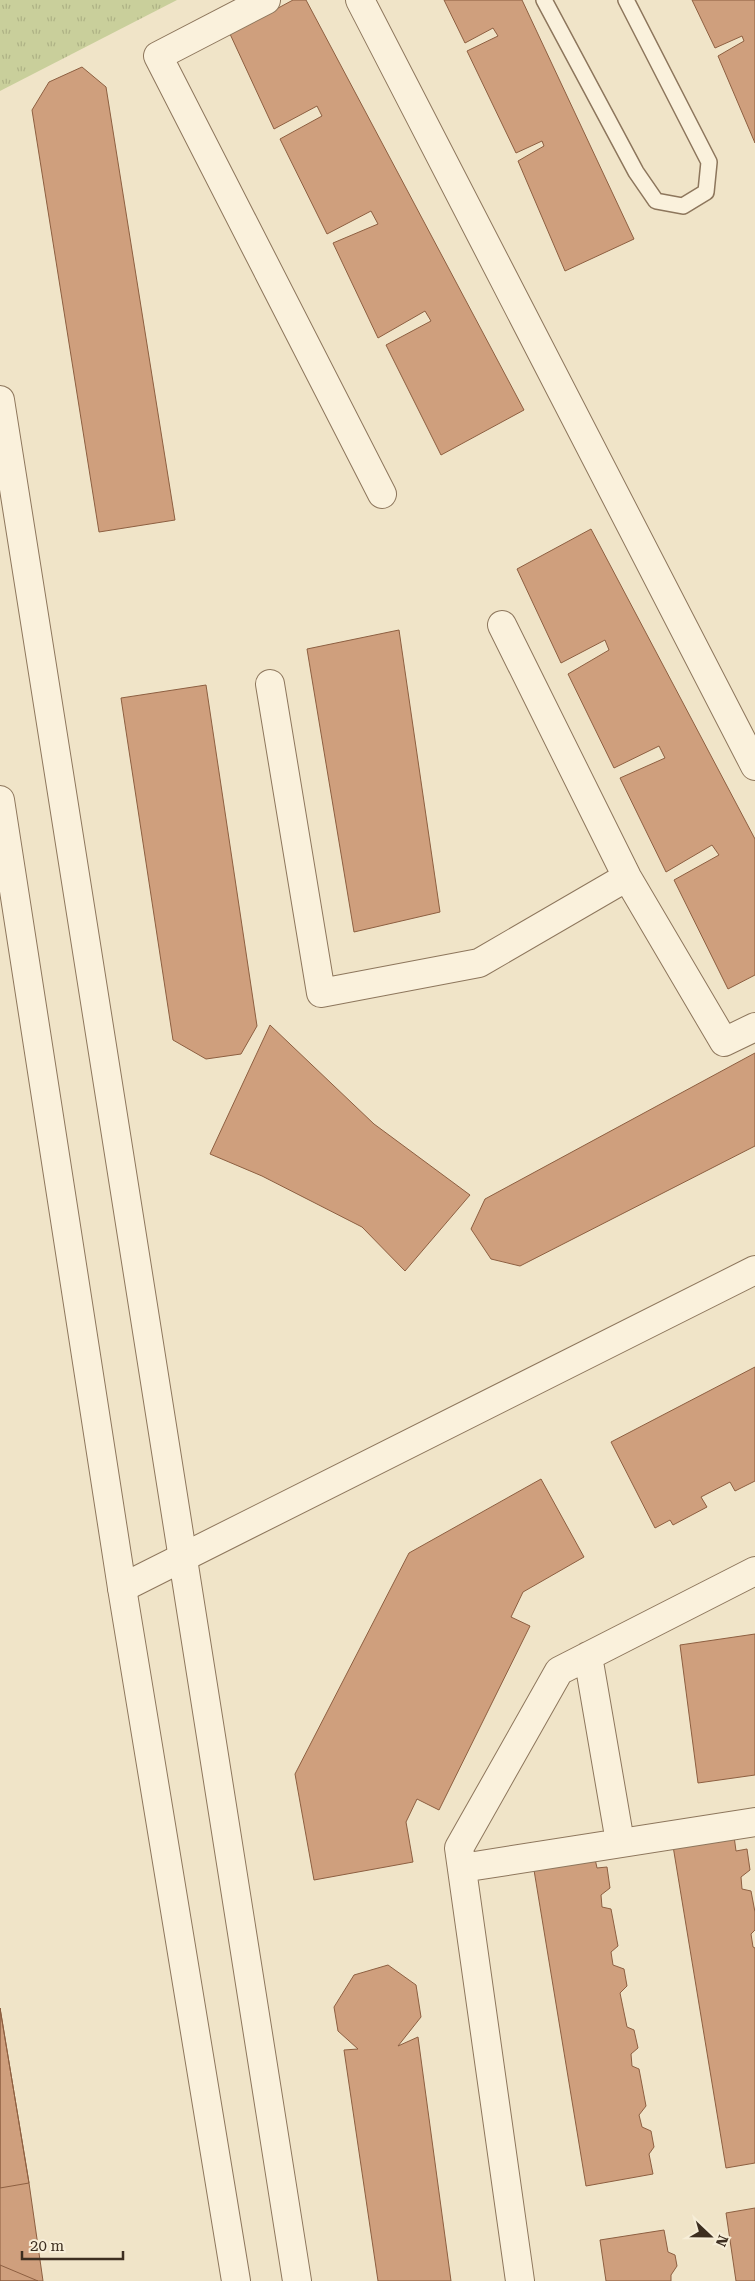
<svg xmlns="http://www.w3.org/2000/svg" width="755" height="2281" viewBox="0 0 755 2281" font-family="'Roboto Serif',serif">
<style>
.park{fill:url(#park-tufts)}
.building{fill:#cf9f7d;stroke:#8d5f41}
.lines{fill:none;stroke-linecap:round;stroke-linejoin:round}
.service-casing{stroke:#8d765c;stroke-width:18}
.minor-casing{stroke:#8d765c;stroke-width:30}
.tertiary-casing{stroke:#8d765c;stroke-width:30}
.service{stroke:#faf1dc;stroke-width:15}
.minor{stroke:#faf1dc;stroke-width:28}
.tertiary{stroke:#faf1dc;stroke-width:28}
</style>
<defs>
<pattern id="park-tufts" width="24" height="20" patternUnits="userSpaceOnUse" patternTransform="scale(1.25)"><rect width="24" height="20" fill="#c9cf9b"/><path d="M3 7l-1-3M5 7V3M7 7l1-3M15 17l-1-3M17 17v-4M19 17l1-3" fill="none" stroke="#aeb285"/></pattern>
</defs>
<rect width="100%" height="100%" fill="#f0e4c8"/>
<path class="park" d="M0,0H177L0,91Z"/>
<path class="building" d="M293,0H306L524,410L441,455L386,345L431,321L425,311L378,338L333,243L378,224L371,211L327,234L280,139L322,116L317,106L274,129L230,34Z
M444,0H522L634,239L565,271L518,161L544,146L542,141L516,153L467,51L498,36L493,28L465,43Z
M692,0H755V143L718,56L744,41L742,36L715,48Z
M82,67L106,87L175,520L99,532L32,110L49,82Z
M591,529L755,839V975L728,989L674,880L719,855L712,845L666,872L620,778L665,758L659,746L614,768L568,674L609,650L605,640L561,663L517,569Z
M399,630L440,912L354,932L307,649Z
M206,685L257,1026L241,1054L206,1059L173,1040L121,698Z
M270,1025L374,1124L470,1195L405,1271L362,1227L262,1176L210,1154Z
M755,1053V1146L520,1266L491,1259L471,1229L485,1199Z
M755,1367V1481L735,1491L730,1482L701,1497L707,1507L673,1525L670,1520L655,1528L611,1442Z
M541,1479L584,1557L523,1592L511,1617L530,1626L439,1810L417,1799L406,1822L413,1862L314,1880L295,1774L409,1553Z
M755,1634V1775L698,1783L680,1645Z
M734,1836L736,1851L747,1849L750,1870L741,1877L742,1889L751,1891L755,1912V1930L751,1934L753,1947L755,1948V2163L726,2168L673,1846Z
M594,1854L597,1868L607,1867L610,1888L601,1895L602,1907L611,1909L618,1946L611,1952L613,1965L624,1969L627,1986L620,1993L627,2027L634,2030L638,2048L631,2054L632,2066L639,2069L646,2106L639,2115L642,2127L651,2131L654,2147L649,2154L653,2174L586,2186L533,1864Z
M388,1965L416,1985L421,2017L398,2046L418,2037L451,2281H378L344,2050L358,2049L338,2031L334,2007L354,1975Z
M0,2008L29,2183L0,2188Z
M0,2008L29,2183L43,2281H0Z
M755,2208V2281H736L726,2213Z
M664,2230L668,2252L675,2255L677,2266L671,2275V2281H606L600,2240Z
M0,2265L38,2281H0Z"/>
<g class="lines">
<defs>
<path id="service" d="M544,0L636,172L656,201L683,206L706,192L709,162L626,0"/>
<path id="minor" d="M266,0L158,56L382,494
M360,0L755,766
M502,625L627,877L724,1042L755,1027
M270,684L321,993L479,963L627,877
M122,1588L755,1270
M588,1656L620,1842
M462,1868L755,1822
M520,2281L459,1848L559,1671L755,1571"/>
<path id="tertiary" d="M0,400L297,2281
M0,800L122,1588L236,2281"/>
</defs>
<use href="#service" class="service-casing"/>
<use href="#minor" class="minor-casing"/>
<use href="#tertiary" class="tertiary-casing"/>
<use href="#service" class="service"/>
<use href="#minor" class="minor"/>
<use href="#tertiary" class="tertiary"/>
</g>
<g transform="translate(710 2236) rotate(112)" stroke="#f7eed8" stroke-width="4" paint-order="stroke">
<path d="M0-4L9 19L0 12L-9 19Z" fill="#3d2e20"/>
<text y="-8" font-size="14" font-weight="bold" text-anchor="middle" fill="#3d2e20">N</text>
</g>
<path d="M22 2251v8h101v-8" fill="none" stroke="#3d2e20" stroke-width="2.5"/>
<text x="30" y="2251" font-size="15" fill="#3d2e20" stroke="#f7eed8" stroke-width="4" paint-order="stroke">20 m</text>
</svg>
